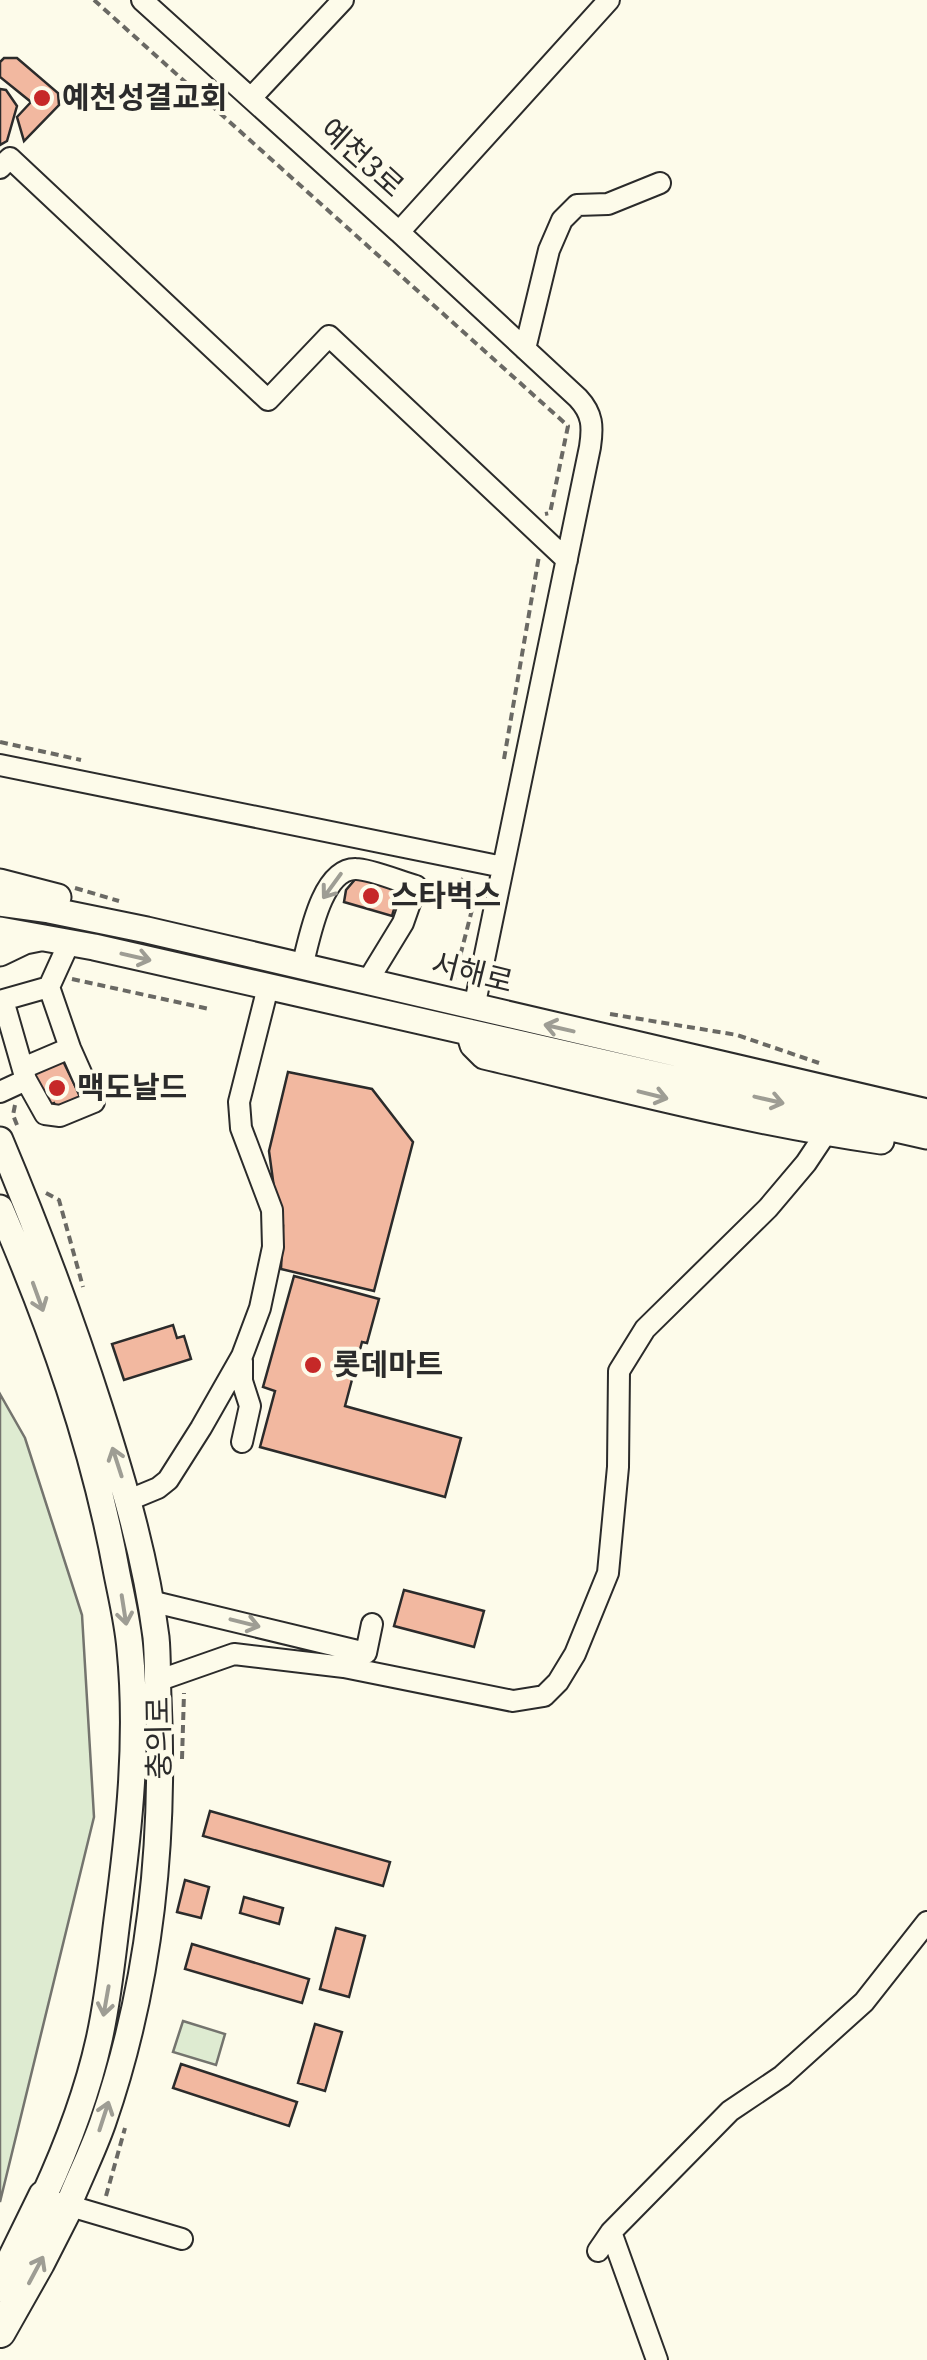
<svg xmlns="http://www.w3.org/2000/svg" width="927" height="2360" viewBox="0 0 927 2360" font-family="'Noto Serif','Noto Sans KR',serif">
<style>
.green{fill:#deebd1;stroke:#74746e;stroke-width:2.5}
.building{fill:#f2b8a0;stroke:#2b2b2b;stroke-width:2.5}
.lines{fill:none;stroke-linecap:round;stroke-linejoin:round}
.minor-casing{stroke:#2b2b2b;stroke-width:24}
.major-casing{stroke:#2b2b2b;stroke-width:29}
.highway-casing{stroke:#2b2b2b;stroke-width:34}
.path{stroke:#6a6964;stroke-width:4;stroke-dasharray:8 5;stroke-linecap:butt}
.minor{stroke:#fdfbea;stroke-width:20}
.major{stroke:#fdfbea;stroke-width:25}
.highway{stroke:#fdfbea;stroke-width:30}
.oneway{stroke:#9e9d94}
.poi-dot{fill:#c62828;stroke:#fdfbea;stroke-width:4}
.labels{text-anchor:middle;stroke-width:8;stroke-linejoin:round;paint-order:stroke}
.poi-label{font-size:30px;font-weight:bold;fill:#2b2b2b;stroke:#fdfbea;text-anchor:start}
.street-label{font-size:30px;fill:#2b2b2b;stroke:#fdfbea}
</style>
<rect width="100%" height="100%" fill="#fdfbea"/>
<path class="green" d="M0,1394L25,1438L82,1615L94,1817L0,2202Z
M183,2021L225,2034L216,2065L173,2052Z"/>
<path class="building" d="M4,58H17L58,93L59,105L24,141L17,117L31,102L0,77V62Z
M0,89L6,90L17,106L7,141L0,145Z
M358,876L400,888L392,916L344,902L346,890Z
M62,1059L83,1102L59,1113L54,1103L46,1106L31,1074Z
M288,1072L372,1089L413,1142L374,1291L281,1269L283,1225L274,1188L269,1151Z
M294,1276L379,1299L367,1343L362,1342L345,1406L461,1438L445,1497L260,1447L275,1391L263,1387Z
M173,1325L177,1338L184,1336L191,1359L124,1380L112,1344Z
M404,1590L484,1611L474,1647L394,1626Z
M210,1811L390,1862L383,1886L203,1836Z
M185,1880L209,1887L201,1918L177,1912Z
M244,1897L283,1908L279,1924L240,1913Z
M336,1928L365,1936L349,1997L320,1989Z
M192,1944L309,1979L302,2003L185,1969Z
M315,2024L342,2032L325,2091L298,2083Z
M181,2064L297,2102L289,2126L173,2088Z"/>
<g class="lines">
<defs>
<path id="minor" d="M142,0L399,232L609,0
M251,98L343,0
M0,168L10,158L268,400L329,336L567,560
M399,232L578,398C593,414 593,427 590,447L474,1008
M525,349L549,250L562,220L577,205L608,204L660,183
M0,765L503,867
M302,967C309,941 321,868 356,869C370,869 401,882 416,886L403,923L367,982
M49,987L70,1048L94,1102L60,1116L45,1114L26,1080L3,1000Z
M49,987L69,943
M23,1068L70,1048
M0,1092L26,1080
M242,1442L250,1406L242,1381V1361
M129,1500L158,1488L168,1480L201,1428L242,1356L260,1308L273,1247L272,1210L241,1128L239,1102L268,987
M150,1601L366,1653L372,1624
M157,1681L234,1654L344,1667L513,1701L544,1696L558,1682L575,1654L608,1573L618,1467L619,1371L645,1329L768,1208L806,1163L826,1133
M60,2203L182,2239
M611,2232L657,2360
M598,2251L611,2232L730,2111L782,2076L864,2002L927,1922"/>
<path id="major" d="M0,882L58,897
M0,903L49,910L147,930L927,1112
M0,930L94,947L927,1136
M0,953L25,941L40,938
M469,1032L473,1045L484,1056C616,1087 747,1122 881,1141
M0,1140C37,1228 71,1318 100,1409C124,1484 146,1559 156,1637C158,1657 157,1677 158,1697C165,1840 150,1986 103,2122C93,2151 79,2178 68,2206
M0,1208C51,1326 94,1447 117,1574C122,1599 128,1624 130,1649C139,1739 129,1830 117,1920C112,1960 108,2000 99,2040C87,2094 67,2146 44,2196"/>
<path id="highway" d="M0,2286L44,2196
M0,2332L39,2263L68,2206"/>
</defs>
<use href="#minor" class="minor-casing"/>
<use href="#major" class="major-casing"/>
<use href="#highway" class="highway-casing"/>
<path class="path" d="M94,0L568,426L550,513L545,514
M0,742L81,760
M504,759L539,556
M75,888L119,901
M72,979L209,1009
M454,980L476,894L462,882L463,878
M610,1014L737,1035L819,1063
M15,1105L13,1115L17,1125
M46,1193L59,1200L83,1287
M182,1759L184,1693
M106,2196L125,2128"/>
<use href="#minor" class="minor"/>
<use href="#major" class="major"/>
<use href="#highway" class="highway"/>
</g>
<defs><path id="oneway-shaft" d="M-6 0H5M1.5-3L5.5 0L1.5 3" fill="none" stroke-width="1.6" stroke-linecap="round" stroke-linejoin="round" transform="scale(2.5)"/></defs>
<g class="oneway">
<use href="#oneway-shaft" transform="translate(332 886) rotate(126)"/>
<use href="#oneway-shaft" transform="translate(136 957) rotate(13)"/>
<use href="#oneway-shaft" transform="translate(559 1028) rotate(-167)"/>
<use href="#oneway-shaft" transform="translate(653 1095) rotate(14)"/>
<use href="#oneway-shaft" transform="translate(769 1100) rotate(13)"/>
<use href="#oneway-shaft" transform="translate(38 1297) rotate(70)"/>
<use href="#oneway-shaft" transform="translate(117 1462) rotate(-108)"/>
<use href="#oneway-shaft" transform="translate(124 1610) rotate(81)"/>
<use href="#oneway-shaft" transform="translate(245 1623) rotate(14)"/>
<use href="#oneway-shaft" transform="translate(106 2001) rotate(100)"/>
<use href="#oneway-shaft" transform="translate(104 2116) rotate(-72)"/>
<use href="#oneway-shaft" transform="translate(36 2270) rotate(-62)"/>
</g>
<g class="poi-dot">
<circle cx="42" cy="98" r="10"/>
<circle cx="371" cy="896" r="10"/>
<circle cx="57" cy="1088" r="10"/>
<circle cx="313" cy="1365" r="10"/>
</g>
<g class="labels">
<g class="poi-label">
<text x="62" y="108">예천성결교회</text>
<text x="391" y="906">스타벅스</text>
<text x="77" y="1098">맥도날드</text>
<text x="333" y="1375">롯데마트</text>
</g>
<g class="street-label">
<text transform="translate(362 158) rotate(42)" y="10">예천3로</text>
<text transform="translate(472 973) rotate(14)" y="10">서해로</text>
<text transform="translate(159 1738) rotate(-91)" y="10">충의로</text>
</g>
</g>
</svg>
